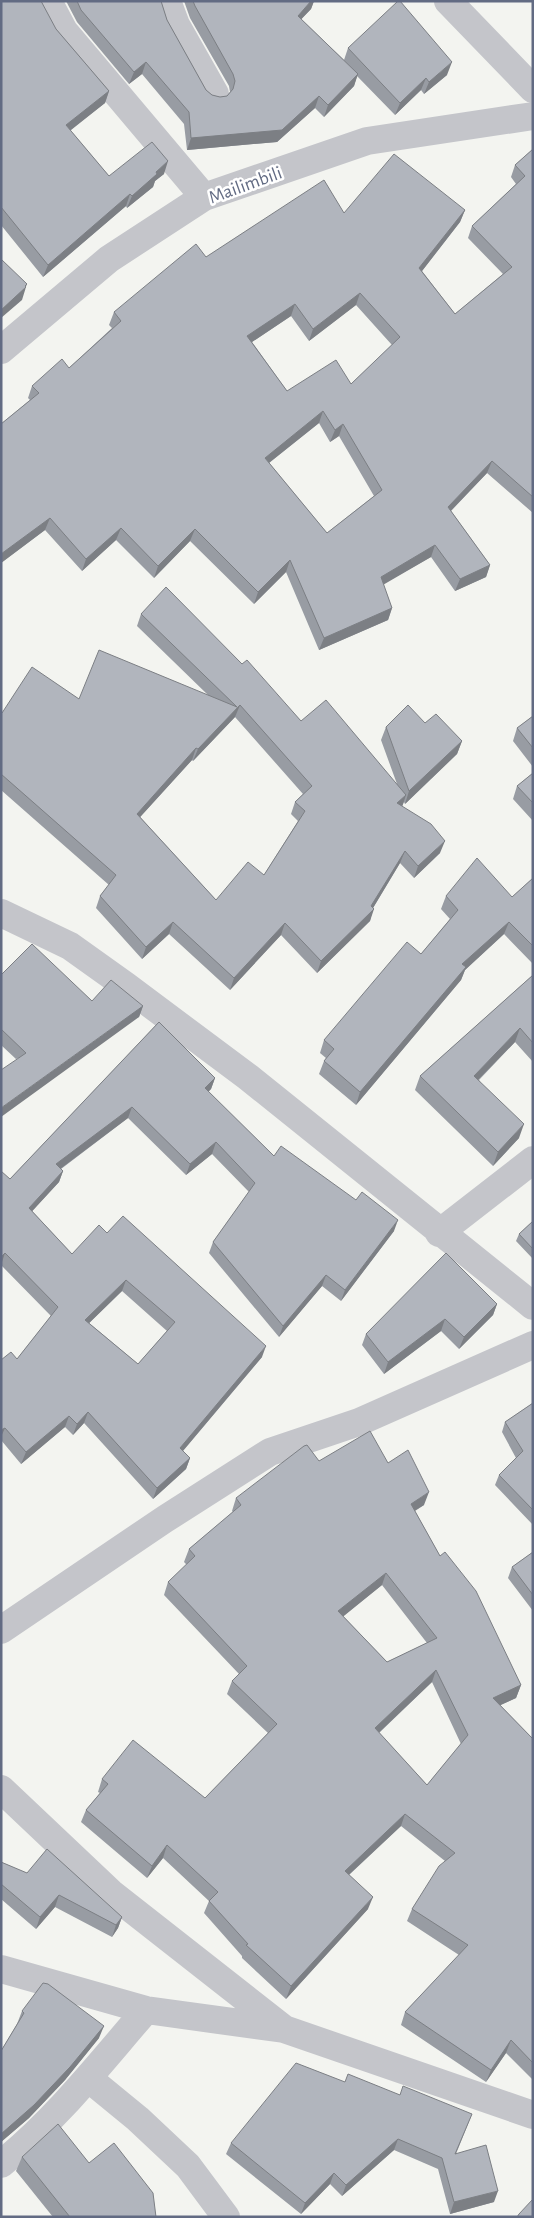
<svg xmlns="http://www.w3.org/2000/svg" width="534" height="2218" viewBox="0 0 534 2218" font-family="'Alegreya Sans',sans-serif">
<style>
.lines{fill:none;stroke-linecap:round;stroke-linejoin:round}
.minor{stroke:#c4c5ca;stroke-width:28}
.wall{fill:#989ca3;fill-rule:evenodd}
.shaded-wall{fill:#7c7f84}
.building{fill:#b1b5bd;stroke:#7c7f84;fill-rule:evenodd}
.labels{text-anchor:middle;stroke-width:5;stroke-linejoin:round;paint-order:stroke}
.street-label{font-size:19px;fill:#626b83;stroke:#fff}
</style>
<rect width="100%" height="100%" fill="#f3f4f0"/>
<g class="lines">
<path class="minor" d="M48,1L64,31L204,197
M167,1L176,25L215,94
M448,1L533,89
M1,350L109,259L204,197L367,141L533,116
M1,913L70,946L126,986L248,1077L533,1306
M439,1233L533,1160
M1,1630L165,1519L270,1452L359,1422L533,1345
M1,1789L111,1893L283,2028
M1,1969L146,2010L284,2029L533,2115
M88,2078L138,2119L188,2166L226,2217
M1,2164C56,2120 100,2063 146,2010"/>
</g>
<path class="wall" d="M1,1L56,29L109,91L105,103L70,130L109,176L164,174L155,181L153,187L127,208L126,206L43,277L1,225Z
M66,1H161L167,20L206,90L212,95L220,97L227,96L230,92L229,86L190,18L184,1H314L311,9L301,19L344,60L348,48L447,75L424,94L421,90L395,115L357,76L354,86L324,117L315,108L277,142L187,150L184,124L142,74L129,84L77,22Z
M533,149V513L487,473L451,511L490,565L486,577L455,591L431,557L383,584L392,608L388,620L319,650L286,572L254,604L190,541L154,578L116,540L82,571L45,530L1,563V424L30,400L28,398L32,386L69,368L112,328L109,325L114,312L206,257L344,213L465,210L460,222L422,271L455,314L503,274L468,238L472,226L516,184L511,177L515,165ZM356,305L392,345L351,384L287,391L252,342L291,316L309,341ZM319,423L330,442L339,436L374,496L327,533L269,463Z
M141,614L242,664L301,721L397,784L381,740L386,727L425,723L462,741L457,754L405,804L404,802L402,806L440,853L414,878L400,863L373,908L370,921L317,973L281,935L230,990L169,934L142,959L96,908L100,896L109,885L1,790V712L2,713L79,699L208,695L137,626ZM235,717L303,794L295,802L291,814L298,821L264,875L216,900L140,817L192,760L193,761Z
M533,716V767L513,741L517,728Z
M533,773V821L513,799L517,786Z
M533,878V964L504,934L465,970L461,980L356,1105L319,1074L324,1061L326,1058L320,1053L324,1040L421,954L450,919L441,909L446,896L512,897Z
M1,975L92,1001L143,1006L139,1017L16,1059L1,1045Z
M533,975V1062L515,1042L479,1080L519,1138L493,1166L415,1090L420,1076Z
M159,1022L215,1078L211,1089L208,1092L274,1156L394,1231L341,1301L322,1286L279,1337L209,1253L213,1242L249,1192L212,1154L186,1175L128,1118L61,1169L63,1171L59,1182L32,1211L72,1254L107,1233L262,1357L183,1451L190,1458L186,1469L153,1499L84,1423L73,1435L65,1427L21,1464L1,1440V1360L17,1359L51,1316L1,1265L10,1179ZM122,1291L167,1331L138,1364L89,1323Z
M533,1221V1259L516,1241L519,1234Z
M497,1304L493,1315L459,1349L441,1331L384,1374L362,1345L366,1334Z
M533,1403V1525L495,1485L499,1475L516,1458L502,1432L505,1422Z
M319,1461L388,1463L424,1505L415,1511L440,1556L521,1685L516,1698L500,1705L533,1739V2080L506,2053L486,2082L401,2025L405,2012L459,1955L407,1921L412,1909L445,1861L401,1826L349,1875L368,1909L286,1999L242,1958V1956L204,1913L209,1901L163,1858L147,1878L81,1822L86,1810L100,1793L98,1792L102,1779L205,1798L268,1733L227,1694L232,1681L239,1674L164,1595L168,1582L187,1565L184,1562L189,1549L233,1512L232,1511L236,1498ZM382,1585L427,1643L387,1662L343,1616ZM432,1682L461,1744L427,1785L379,1733Z
M533,1552V1611L508,1578L512,1567Z
M1,1862L122,1917L118,1928L112,1937L55,1907L36,1929L1,1899Z
M22,2011L99,2038L65,2080L29,2118L1,2142V2051L17,2024Z
M345,2082L400,2095L472,2114L456,2154L494,2202L450,2214L438,2169L394,2150L342,2196L330,2184L301,2214L226,2154L231,2143Z
M22,2157L89,2163L156,2217H53L16,2171Z"/>
<path class="shaded-wall" d="M311,1H314L311,9L293,28L298,16Z
M146,62L142,74L129,84L134,72Z
M452,62L447,75L424,94L429,82Z
M358,74L354,86L324,117L328,105Z
M426,78L421,90L395,115L400,103Z
M109,91L105,103L61,138L66,125Z
M319,96L315,108L277,142L187,150L191,138Z
M168,161L164,174L155,181L153,187L127,208L132,196L156,172Z
M130,194L126,206L43,277L48,265Z
M465,210L460,222L415,280L419,268Z
M27,284L25,289L26,287L22,300L1,318V310Z
M360,293L356,305L309,341L313,329Z
M295,304L291,316L243,348L247,336Z
M323,411L319,423L260,470L265,458Z
M343,424L339,436L330,442L335,430Z
M492,461L487,473L443,519L448,507Z
M50,518L45,530L1,563V554Z
M121,528L116,540L82,571L86,559Z
M195,529L190,541L154,578L158,566Z
M435,545L431,557L376,589L381,577Z
M290,560L286,572L254,604L258,592Z
M490,565L486,577L455,591L460,579Z
M392,608L388,620L319,650L324,638Z
M240,705L235,717L193,761L198,749Z
M462,741L457,754L405,804L409,791Z
M196,748L192,760L132,826L137,814Z
M406,795L402,807L397,803Z
M445,841L440,853L414,878L418,866Z
M405,851L400,863L370,913L374,909L370,921L317,973L321,961L371,906Z
M173,922L169,934L142,959L146,947Z
M509,922L504,934L465,970L461,980L356,1105L360,1092L462,964Z
M285,923L281,935L230,990L234,978Z
M143,1006L139,1017L1,1117V1108Z
M520,1028L515,1042L469,1089L474,1076Z
M215,1078L211,1089L201,1099L205,1088Z
M132,1107L128,1118L52,1175L56,1164Z
M524,1124L519,1138L493,1166L498,1152Z
M216,1142L212,1154L186,1175L190,1164Z
M63,1171L59,1182L25,1219L29,1208Z
M398,1220L394,1231L341,1301L345,1290Z
M5,1253L1,1265V1257Z
M326,1275L322,1286L279,1337L283,1326Z
M126,1280L122,1291L81,1331L85,1320Z
M497,1304L493,1315L459,1349L464,1337Z
M445,1319L441,1331L384,1374L388,1362Z
M266,1346L262,1357L176,1459L180,1448Z
M88,1412L84,1423L73,1435L77,1424Z
M69,1416L65,1427L21,1464L26,1452Z
M5,1428L1,1437V1430Z
M190,1458L186,1469L153,1499L157,1488Z
M429,1492L424,1505L406,1516L411,1504Z
M386,1573L382,1585L334,1624L338,1611Z
M436,1670L432,1682L370,1741L375,1728Z
M521,1685L516,1698L488,1711L493,1698Z
M405,1814L401,1826L340,1883L345,1871Z
M167,1845L163,1858L147,1878L152,1866Z
M59,1895L55,1907L36,1929L40,1917Z
M373,1897L368,1909L286,1999L291,1986Z
M122,1917L118,1928L112,1937L116,1925Z
M104,2026L99,2038L65,2080L29,2118L1,2142V2134Z
M511,2040L506,2053L486,2082L491,2070Z
M398,2139L394,2150L342,2196L346,2185Z
M334,2173L330,2184L301,2214L305,2203Z
M498,2191L494,2202L450,2214L454,2202Z"/>
<path class="building" d="M1,1H41L56,29L109,91L66,125L109,176L152,142L168,161L156,172L157,174L132,196L130,194L48,265L1,207Z
M77,1H161L167,20L206,90L212,95L220,97L227,96L233,89L235,81L233,74L195,6L193,1H311L298,16L358,74L328,105L319,96L282,130L191,138L189,112L146,62L134,72L81,10Z
M398,1H400L452,62L429,82L426,78L400,103L348,48Z
M533,149V497L492,461L448,507L490,565L460,579L435,545L381,577L392,608L324,638L290,560L258,592L195,529L158,566L121,528L86,559L50,518L1,554V424L39,393L32,386L62,359L69,368L121,321L114,312L196,244L206,257L324,180L344,213L394,154L465,210L419,268L455,314L512,267L472,226L525,176L515,165ZM360,293L400,337L351,384L336,360L287,391L247,336L295,304L313,329ZM323,411L335,430L343,424L382,490L327,533L265,458Z
M1,259L27,284L25,286L26,287L1,310Z
M166,587L242,664L247,660L301,721L326,700L406,795L397,803L431,824L445,841L418,866L405,851L371,906L374,909L321,961L285,923L234,978L173,922L146,947L100,896L116,875L1,774V712L2,713L32,667L79,699L99,650L237,707L141,614ZM240,705L312,786L295,802L305,811L264,875L248,862L216,900L137,814L196,748L198,749Z
M408,705L425,723L436,714L462,741L409,791L386,727Z
M533,716V748L517,728Z
M533,773V803L517,786Z
M477,858L512,897L533,878V946L509,922L462,964L466,967L360,1092L324,1061L334,1049L324,1040L407,942L421,954L458,910L446,896Z
M32,944L92,1001L111,980L143,1006L1,1108V1070L26,1053L1,1029V975Z
M533,975V1043L520,1028L474,1076L524,1124L498,1152L420,1076Z
M159,1022L215,1078L205,1088L274,1156L281,1146L356,1200L362,1192L398,1220L345,1290L326,1275L283,1326L213,1242L255,1183L216,1142L190,1164L132,1107L56,1164L63,1171L29,1208L72,1254L99,1225L107,1233L123,1216L266,1346L180,1448L190,1458L157,1488L88,1412L77,1424L69,1416L26,1452L5,1428L1,1430V1360L11,1352L17,1359L58,1307L5,1253L1,1257V1171L10,1179ZM126,1280L175,1322L138,1364L85,1320Z
M533,1221V1249L519,1234Z
M446,1253L497,1304L464,1337L445,1319L388,1362L366,1334Z
M533,1403V1510L499,1475L523,1451L505,1422Z
M370,1431L388,1463L408,1450L429,1492L411,1504L440,1556L445,1552L476,1591L521,1685L493,1698L533,1739V2063L511,2040L491,2070L405,2012L468,1945L412,1909L439,1866L455,1853L405,1814L345,1871L373,1897L291,1986L246,1945L248,1944L209,1901L218,1892L167,1845L152,1866L86,1810L108,1784L102,1779L133,1740L205,1798L277,1724L232,1681L247,1666L168,1582L195,1556L189,1549L241,1505L236,1498L304,1446L307,1445L319,1461ZM386,1573L437,1638L387,1662L338,1611ZM436,1670L468,1735L427,1785L375,1728Z
M533,1552V1595L512,1567Z
M47,1849L122,1917L116,1925L59,1895L40,1917L1,1884V1862L27,1873Z
M43,1983L48,1984L104,2026L70,2067L34,2105L1,2134V2051L24,2013L22,2011Z
M296,2063L345,2082L348,2074L400,2095L403,2086L472,2114L455,2154L486,2145L498,2191L454,2202L442,2158L398,2139L346,2185L334,2173L305,2203L231,2143Z
M58,2124L89,2163L114,2143L153,2193L156,2217H70L22,2157Z
M533,2199V2217H517L519,2214Z"/>
<g class="labels">
<g class="street-label">
<text transform="translate(245 184) rotate(-20)" y="7">Mailimbili</text>
</g>
</g>
<rect width="534" height="2218" fill="none" stroke="#626b83" stroke-width="5"/>
</svg>
